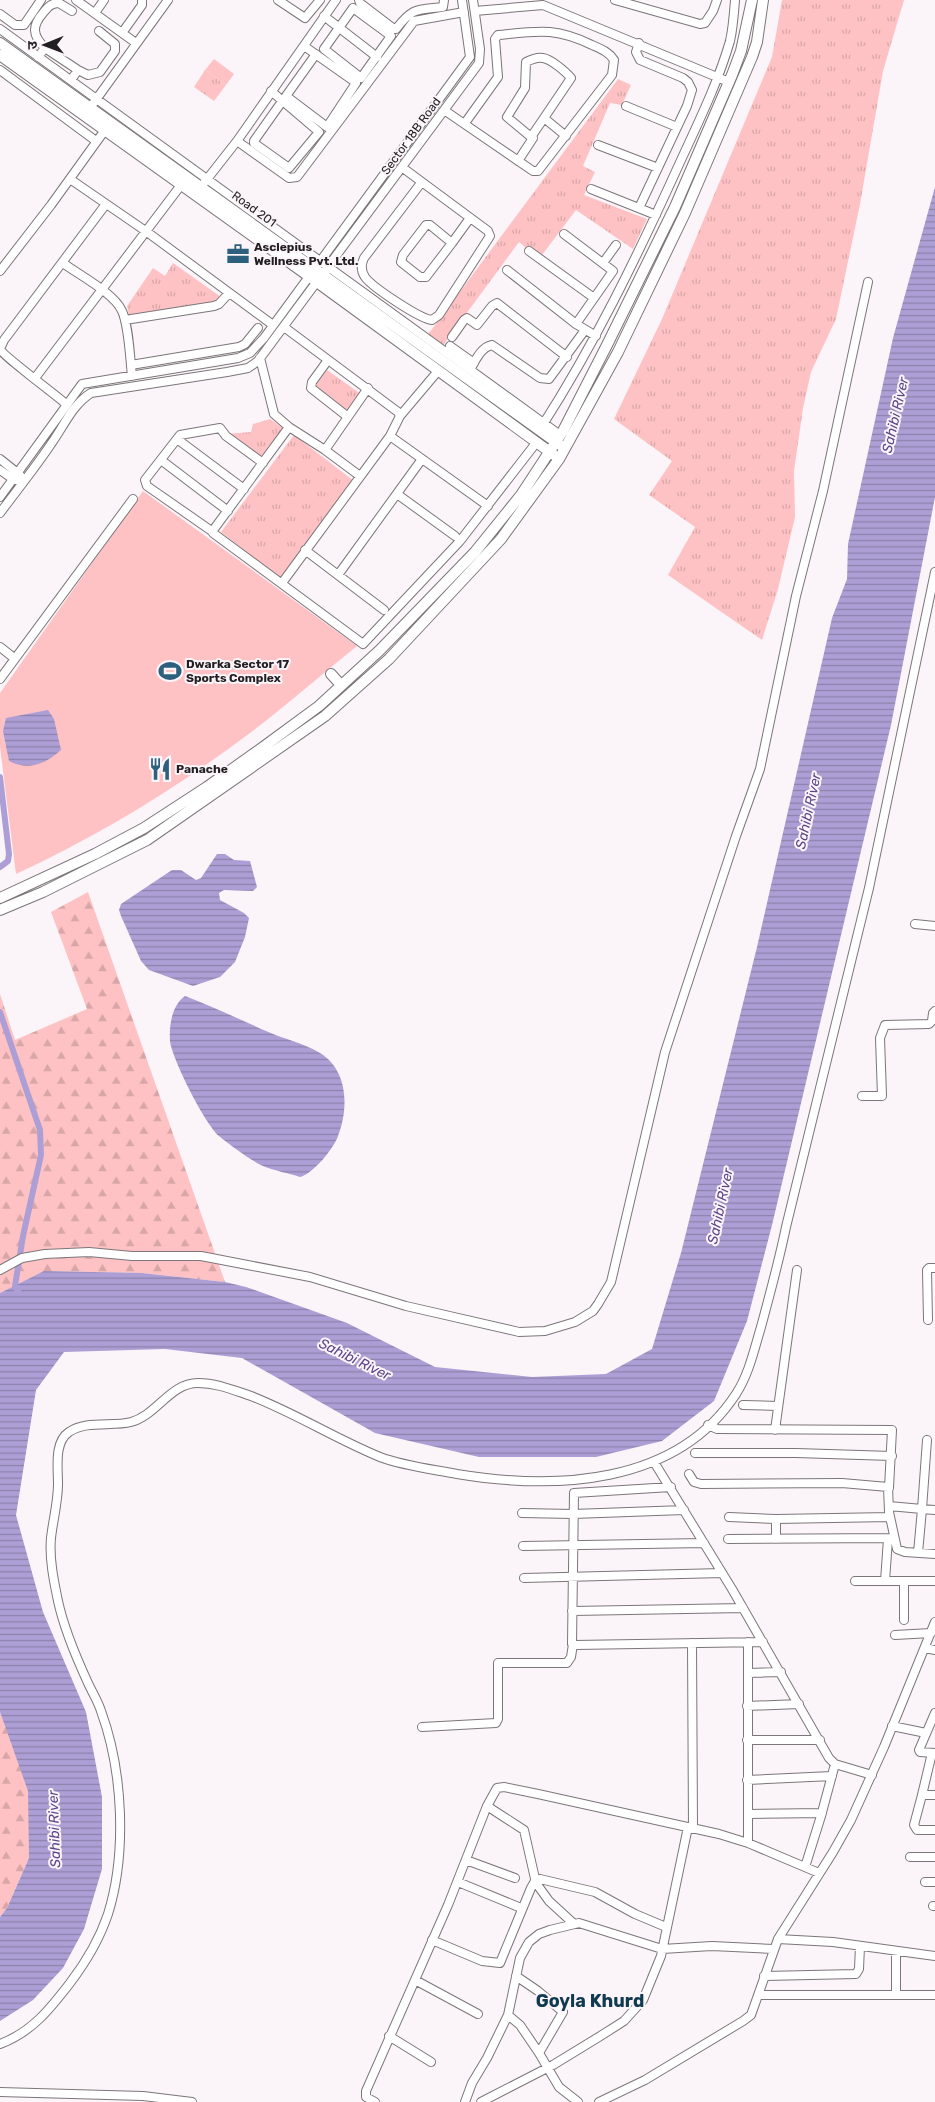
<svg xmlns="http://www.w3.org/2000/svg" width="935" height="2102" viewBox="0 0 935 2102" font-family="Rubik,'Noto Sans Devanagari',sans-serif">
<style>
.forest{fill:url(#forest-firs)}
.park{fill:url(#park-tufts)}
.pitch{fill:#fec2c4}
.water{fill:url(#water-rules)}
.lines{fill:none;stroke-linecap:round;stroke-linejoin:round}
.canal{stroke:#ad9fd5;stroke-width:6}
.minor-casing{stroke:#7c767a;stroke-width:10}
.major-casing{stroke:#7c767a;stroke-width:12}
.minor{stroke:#fff;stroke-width:8}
.major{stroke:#fff;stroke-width:10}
.labels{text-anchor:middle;stroke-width:4;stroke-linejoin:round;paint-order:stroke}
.street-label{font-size:12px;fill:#221f21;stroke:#fbf4f9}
.poi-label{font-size:12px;font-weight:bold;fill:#221f21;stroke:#fbf4f9;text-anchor:start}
.water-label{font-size:14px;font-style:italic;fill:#5c478a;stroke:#fbf4f9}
.district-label{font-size:18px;font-weight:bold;fill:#103a50;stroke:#fbf4f9}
</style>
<defs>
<pattern id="forest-firs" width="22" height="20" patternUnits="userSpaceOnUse" patternTransform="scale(1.25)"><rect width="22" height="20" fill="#fec2c4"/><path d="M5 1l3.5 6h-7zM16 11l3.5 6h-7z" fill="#d9a6a8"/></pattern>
<pattern id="park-tufts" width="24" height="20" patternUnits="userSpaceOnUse" patternTransform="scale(1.25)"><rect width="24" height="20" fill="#fec2c4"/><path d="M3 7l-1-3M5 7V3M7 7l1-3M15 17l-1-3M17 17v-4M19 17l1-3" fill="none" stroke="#d9a6a8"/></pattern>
<pattern id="water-rules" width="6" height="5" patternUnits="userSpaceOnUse" patternTransform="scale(1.25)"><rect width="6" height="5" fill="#ad9fd5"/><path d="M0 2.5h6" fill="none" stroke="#8c81ac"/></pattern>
</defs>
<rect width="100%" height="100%" fill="#fbf4f9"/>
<path class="forest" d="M88,892L225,1282L142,1273L45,1271L0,1293V994L15,1040L87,1009L51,912Z
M0,1712L29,1791V1858L7,1908L0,1917Z"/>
<path class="park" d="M782,0H904L883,71L860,204L836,319L811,372L803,408L794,471L795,517L778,589L762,640L668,575L695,527L649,495L672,461L614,419L662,319L772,57Z
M205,70L226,85L214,101L194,87Z
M618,79L631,85L622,105L610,103L583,166L595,172L584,195L647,219L633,249L576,210L539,259L519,242L441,348L427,336Z
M173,263L221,297L215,303L129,315L127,306L153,268L165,276Z
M327,370L361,394L347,413L313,389Z
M270,419L284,429L262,461L226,434L251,432L253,424Z
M294,435L354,481L280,578L221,532Z"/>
<path class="pitch" d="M214,59L234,74L226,85L205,70Z
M143,491L357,646C321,675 287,705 250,733C178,787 99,836 16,874L0,747V693Z"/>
<path class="water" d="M935,187V497L891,725L772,1225L747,1321L714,1401L662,1441L596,1457H479L375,1433L242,1358L165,1349L64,1352L36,1390L16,1515L43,1612L86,1712L102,1797V1869L84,1929L63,1968L33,2000L0,2021V1917L7,1908L29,1858L28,1791L0,1712V1293L44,1271L142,1273L225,1282L246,1287L347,1323L435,1367L532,1377L606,1374L652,1349L681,1253L757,947L832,618L847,579L848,544L893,338Z
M48,710L54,719L61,750C46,764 28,771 9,761L3,731L6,718Z
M217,854H225L234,860L250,861L257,887L253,891L224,890L219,893L220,900L244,913L249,918L245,937L235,962L220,977L193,986L149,970L141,961L121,916L119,910L121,904L172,870H181L196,880L201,878Z
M185,996C213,1007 239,1019 266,1031C283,1039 304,1043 320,1053C348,1070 349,1108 338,1136C334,1148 313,1174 300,1177C288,1173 275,1171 263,1166C250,1160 230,1145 219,1136C205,1124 172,1059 170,1041C169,1025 172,1005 185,996Z"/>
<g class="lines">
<path class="canal" d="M0,777L9,854L8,861L0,867
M0,1012L40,1130L41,1155L23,1236L15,1286L19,1293"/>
<defs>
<path id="minor" d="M76,0L122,33
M278,0L305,18L320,0
M359,0L360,3L394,29H396C413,7 417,10 443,7L444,0
M615,0L700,24L705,23L713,11L717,0
M353,8L391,36L361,78L324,49Z
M475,11L543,5L729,82
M95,13L104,0
M0,14L15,25H24L41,0
M324,16L377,57
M0,29L560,435
M136,43L122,33L142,5V0
M639,43L636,52L640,60L683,78L688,82L692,90L687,106L639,208
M304,46L355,82L356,83L327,127L286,96L316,54
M45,48L78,70
M38,57L45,48C32,35 32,26 43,13C48,7 51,3 59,3L72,11
M0,70L96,141
M71,80L78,70L88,75L100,72L115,51V44L99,31
M271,91L319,132L289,168L254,143V141L283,100
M626,106L677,127
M90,108L168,0
M444,110L533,171H538L612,75L614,60C609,52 601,49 592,45C555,27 538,31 498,35L495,39L498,77L465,123
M544,118L571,78C566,72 551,59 543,58C538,57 530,60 526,62L525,88L507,117L531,137L544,118L566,136
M237,141L289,178L297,177L414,21L464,12
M598,145L658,168
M518,161L533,138L531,137
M403,168L488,231L490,236L439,315L432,320C420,319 372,287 365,277C361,271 361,264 364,258L421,183
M70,179L147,232L273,325
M204,183L237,141L336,0
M591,189L656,215
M564,234L613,271L576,324
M452,243L426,277H420L401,262L403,255L426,225H430L452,243L470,218
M529,251L594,298
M63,263C79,275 114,293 122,311C129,326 130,359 132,376
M603,263L616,245
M507,270L576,324L596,336
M0,271L51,205L105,130
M125,320L214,306L219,304L229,293
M452,337L464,320L467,318L477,325L492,306L497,303L567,357
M450,346L474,363
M0,349L4,340L106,204
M0,349C2,355 56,395 66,404
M260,358L274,414L289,427L325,450
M328,360L312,382L311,388L348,417
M131,365L239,347L245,344L258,328
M470,370C475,361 481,347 492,345L540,378L549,379L585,330
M35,378L181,185
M400,416L438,371
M542,426C594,345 636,259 676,171C695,129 717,86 730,41C733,28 734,13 735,0
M289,427L214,529L213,533L363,644L460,541L536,443
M390,436L488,506
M177,439L244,489
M0,459L20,475
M161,460L228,511
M0,470L13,479L17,480
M360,476L325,450L368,388
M397,494L455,536
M0,497L82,384L238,358L250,353L264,338L470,57L462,0
M0,513C17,490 35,468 51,444C64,426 72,405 91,393L227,372L248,368L258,361L479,63L480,49L473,0
M213,532L147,486L145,480L180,435L220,428L226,436L263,463
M305,550L384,610
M338,575L422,459
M282,583L390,436L400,416L398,412L284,327
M0,647L14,658
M0,679L133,499
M915,924L935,926
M862,1096H882L880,1038L885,1025L929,1024L932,1021L933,1013L935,1011
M0,1270L22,1258L45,1254L89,1252L132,1256H201L310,1277L406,1306L519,1332L545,1331L575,1322L593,1311L598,1304L611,1282L665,1052L736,836L760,769L796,596L823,491L868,282
M928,1320L927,1270L929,1268H935
M743,1405L778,1406
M708,1425L717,1429L892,1430L889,1488
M775,1430L797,1270
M927,1440L922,1509L935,1510
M695,1453H796L892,1456
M654,1462L732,1589L829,1758L835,1764L872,1775
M689,1474L694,1482L701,1484L842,1483L888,1487L889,1512L897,1549L905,1552L935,1554
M671,1487L574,1493L572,1644L575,1645L763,1642
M889,1506L922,1509L918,1553
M522,1513L573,1514L684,1510
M729,1517L776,1519L890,1517
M728,1539L893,1538
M776,1539V1519
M523,1546L704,1543
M524,1578L722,1573
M855,1581H935
M885,1581L888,1539
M572,1611L743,1608
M904,1620V1581
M895,1635L931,1633
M692,1643L693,1828
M925,1648L935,1650
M748,1673L781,1672
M747,1706L799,1704
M935,1713L919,1750L920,1752L935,1753
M892,1726L926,1733
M422,1727L496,1723L498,1719V1663H567L571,1657L573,1644
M747,1740H820
M747,1780L832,1776
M922,1795L932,1753
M935,1795H922L914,1825L917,1830H935
M487,1806L524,1830L536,1883L549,1901L573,1923
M748,1814L822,1813
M748,1843V1642
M910,1857H935
M466,1860L515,1878
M805,1867L821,1816L835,1764
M458,1882L521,1908
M925,1882H935
M933,1906H935
M778,1939L833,1942L935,1956
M432,1940L482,1961L500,1963L531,1888L535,1881L540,1879L595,1892L635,1914L666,1927
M516,1976L538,1991L563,2012L539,2053
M764,1976L856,1974L859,1969L860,1946
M415,1980L478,2014
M759,1995H896V1951
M896,1995H935
M508,2015L520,2025L539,2053L559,2087L578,2102
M389,2036L431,2062
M0,2044C32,2032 50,2009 70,1983C86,1962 100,1938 108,1914C127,1853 123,1771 101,1711C98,1701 92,1692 88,1683C76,1657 64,1629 58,1601C54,1582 49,1558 51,1538C53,1520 58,1502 58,1484C58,1467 54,1442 69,1432C86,1420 112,1427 131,1422C157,1415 170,1383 198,1383C217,1383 233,1390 251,1396C295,1413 336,1439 380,1457C404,1466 431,1469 457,1474C554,1490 676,1486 736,1394C749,1374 754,1350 761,1327C770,1294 779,1261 786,1227L869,888L935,572
M0,2092L143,2096L192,2102
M375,2102L366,2097V2091L448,1905L487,1806L497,1788L504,1787L538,1794L719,1834L748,1843L819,1873
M465,2102L472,2083L487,2058L508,2015L520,1958L529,1942L539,1934L550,1930L579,1923L662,1949L712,1946L773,1949
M481,2102L553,2065L602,2035L624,2021L643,2000L661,1956L688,1827
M599,2102L645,2080L743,2021L751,2015L778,1939L833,1852L851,1820L884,1747L935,1622"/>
<path id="major" d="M0,43L560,445
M0,55L310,277L554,455
M331,674L341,685
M0,898L95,854L144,828L207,787L266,745L319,706L380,650L475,552L521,495L563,431L607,345L675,207L732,75L741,51L752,0
M0,910L43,892L147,840L325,716L389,659L501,539L559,459L618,352L685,213L752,57L757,42L763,0"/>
</defs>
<use href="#minor" class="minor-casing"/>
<use href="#major" class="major-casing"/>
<use href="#minor" class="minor"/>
<use href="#major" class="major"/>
</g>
<defs>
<symbol id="office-bare" viewBox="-9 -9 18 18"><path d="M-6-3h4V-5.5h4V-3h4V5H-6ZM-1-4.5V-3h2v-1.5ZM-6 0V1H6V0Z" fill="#2c607c" stroke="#fbf4f9" stroke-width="2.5" paint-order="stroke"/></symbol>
<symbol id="stadium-bare" viewBox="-9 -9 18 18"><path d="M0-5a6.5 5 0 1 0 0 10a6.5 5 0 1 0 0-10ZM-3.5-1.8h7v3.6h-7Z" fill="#2c607c" stroke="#fbf4f9" stroke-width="2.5" paint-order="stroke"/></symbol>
<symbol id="restaurant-bare" viewBox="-9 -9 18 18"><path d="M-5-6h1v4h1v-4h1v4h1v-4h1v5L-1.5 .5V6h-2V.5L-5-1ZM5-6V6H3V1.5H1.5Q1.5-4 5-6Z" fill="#2c607c" stroke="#fbf4f9" stroke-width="2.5" paint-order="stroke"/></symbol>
</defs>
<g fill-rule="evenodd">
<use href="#office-bare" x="222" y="238" width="32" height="32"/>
<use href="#stadium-bare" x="154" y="655" width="32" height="32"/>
<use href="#restaurant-bare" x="144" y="753" width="32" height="32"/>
</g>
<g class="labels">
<g class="street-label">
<text transform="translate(411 136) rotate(-54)" y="4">Sector 18B Road</text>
<text transform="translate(254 209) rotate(36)" y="4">Road 201</text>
</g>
<g class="poi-label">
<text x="254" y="251">Asclepius<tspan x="254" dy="14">Wellness Pvt. Ltd.</tspan></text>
<text x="186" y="668">Dwarka Sector 17<tspan x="186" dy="14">Sports Complex</tspan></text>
<text x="176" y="773">Panache</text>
</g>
<g class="water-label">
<text transform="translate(895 415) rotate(-77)" y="5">Sahibi River</text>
<text transform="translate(808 811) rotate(-78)" y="5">Sahibi River</text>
<text transform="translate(720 1206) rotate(-78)" y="5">Sahibi River</text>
<text transform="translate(355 1359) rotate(26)" y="5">Sahibi River</text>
<text transform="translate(54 1829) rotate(-92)" y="5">Sahibi River</text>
</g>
<g class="district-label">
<text x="590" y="2007">Goyla Khurd</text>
</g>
</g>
<g transform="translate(45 45) rotate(269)" stroke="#fbf4f9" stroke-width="4" paint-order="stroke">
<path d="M0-4L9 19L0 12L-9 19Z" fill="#221f21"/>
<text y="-8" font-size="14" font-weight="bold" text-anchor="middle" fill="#221f21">उ</text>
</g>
</svg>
